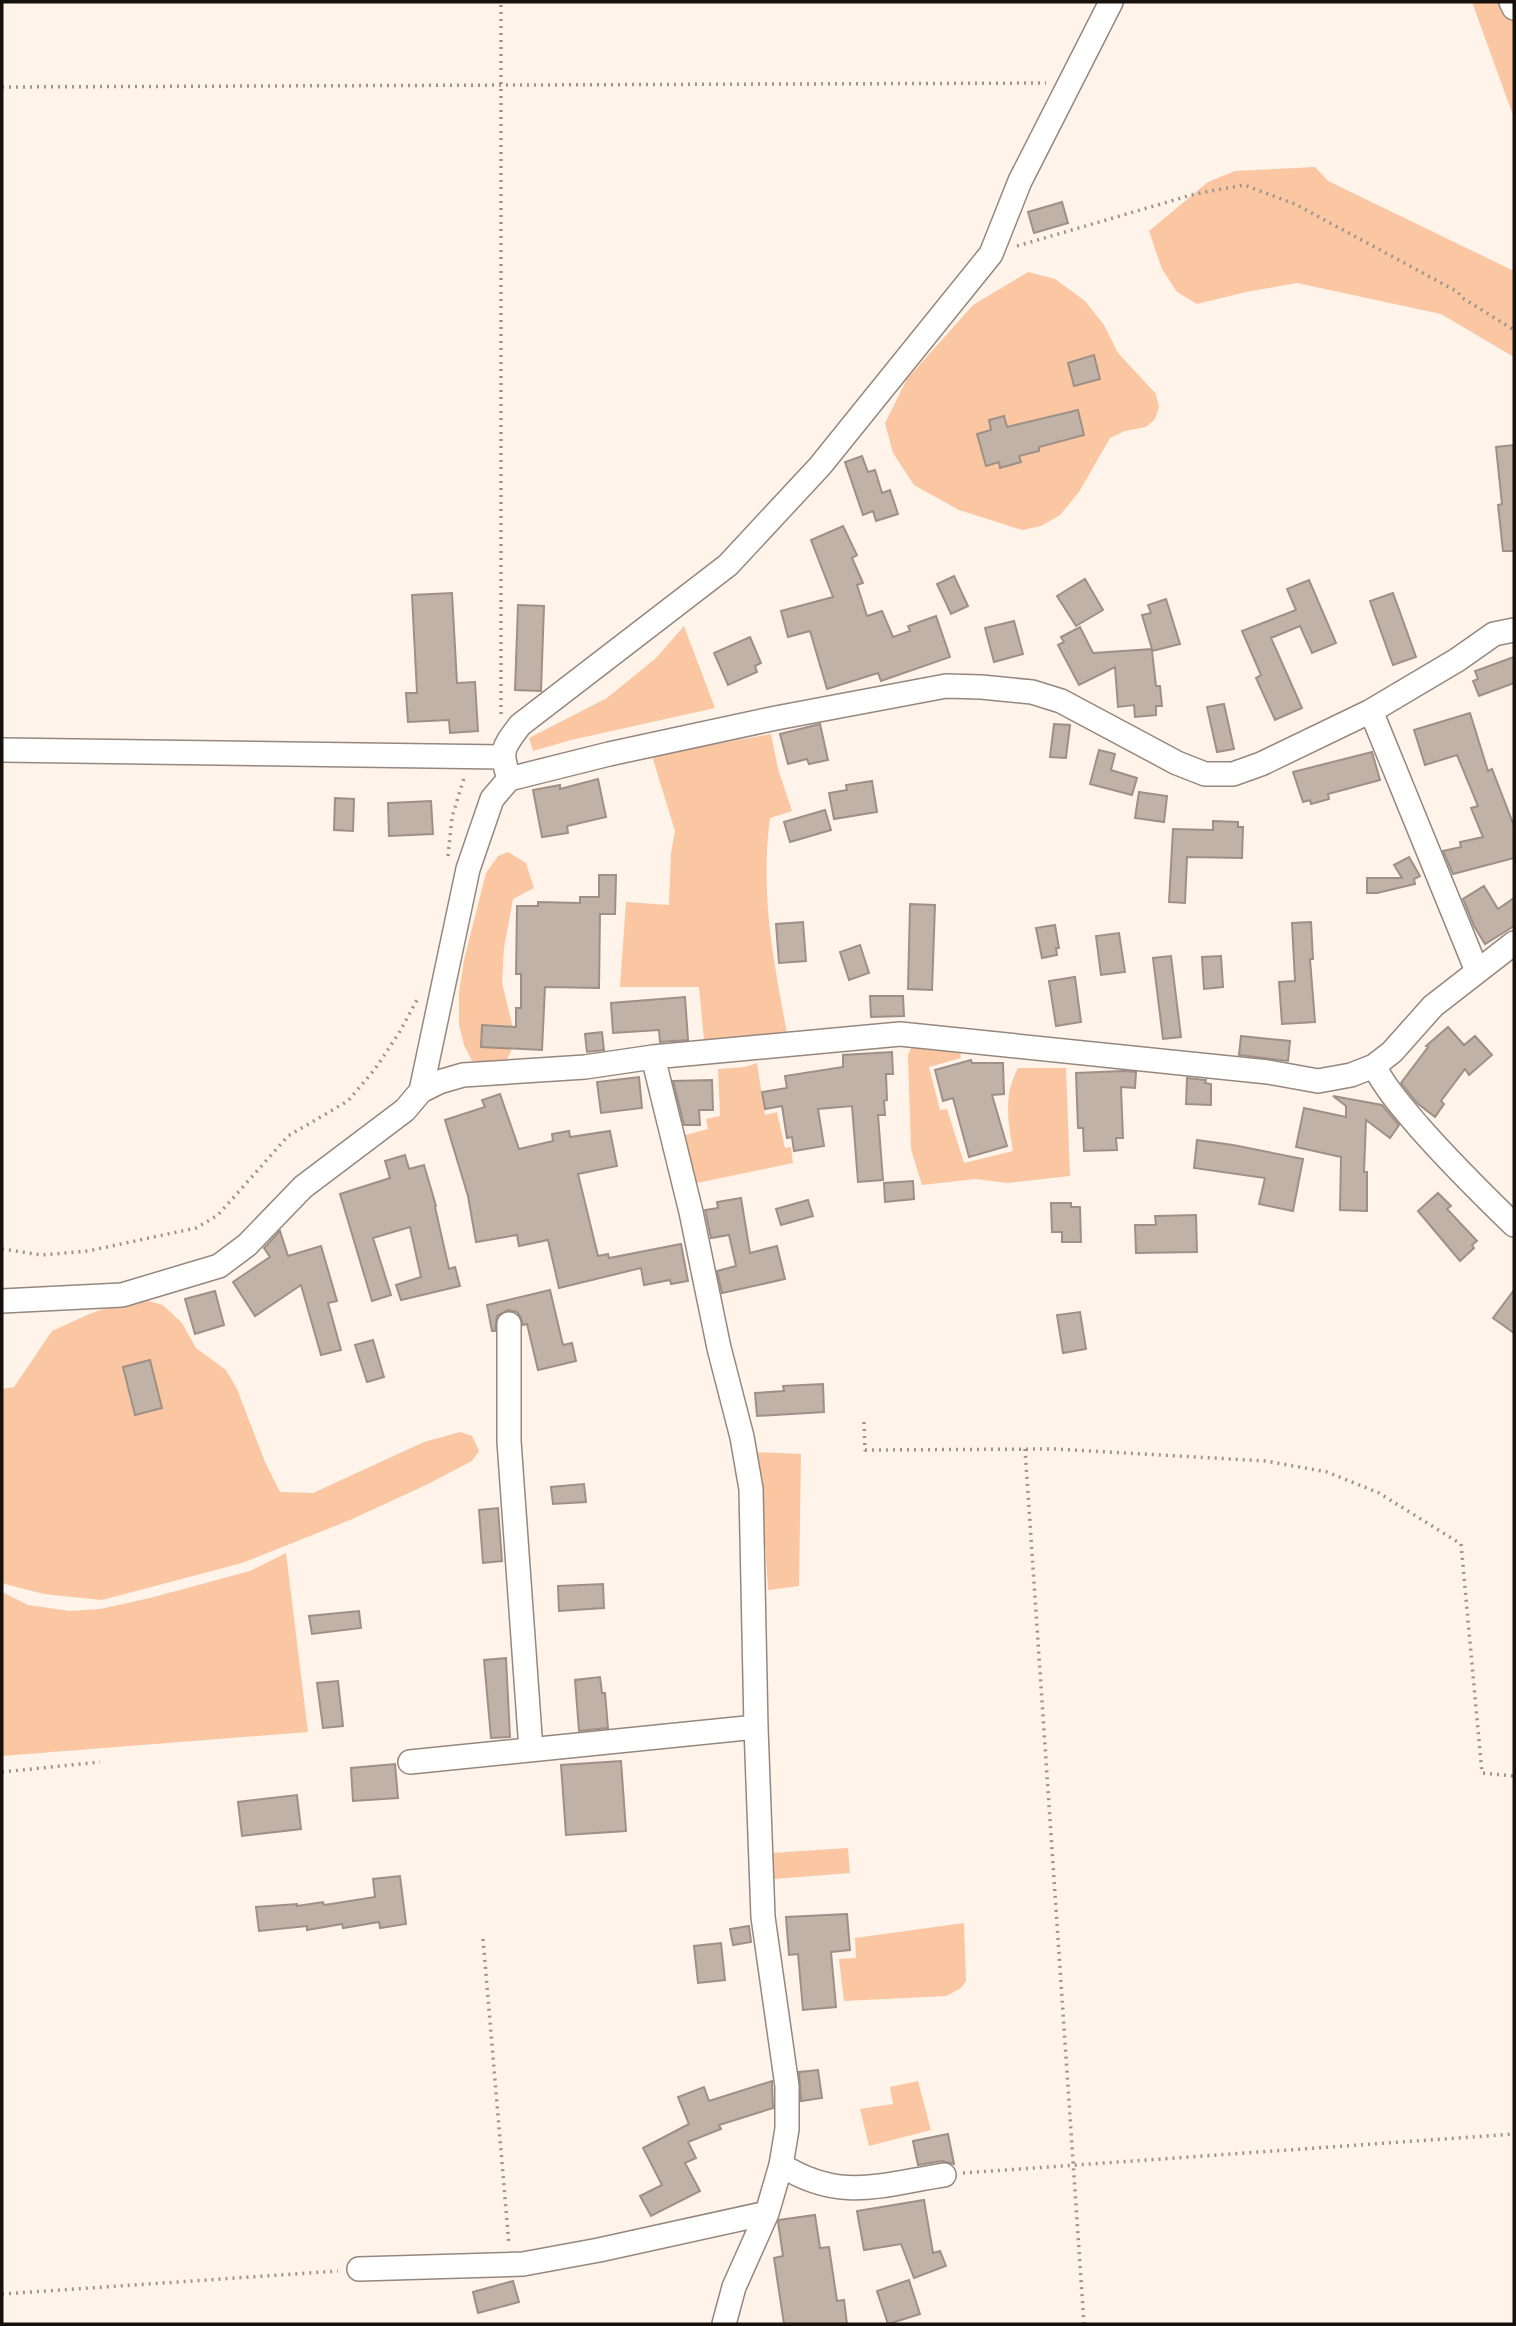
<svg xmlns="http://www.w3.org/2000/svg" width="1516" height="2326" viewBox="0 0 1516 2326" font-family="'Space Grotesk',sans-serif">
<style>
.green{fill:#fac7a2}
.building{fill:#c0b2a7;stroke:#9e9086;stroke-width:2}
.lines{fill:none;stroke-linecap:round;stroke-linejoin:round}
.minor-casing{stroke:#95877e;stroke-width:26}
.path{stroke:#9d948d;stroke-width:3.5;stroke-dasharray:2 5;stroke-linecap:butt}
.minor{stroke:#fff;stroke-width:23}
</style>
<rect width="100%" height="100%" fill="#fff3ea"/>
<path class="green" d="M1472,2H1514V118Z
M1315,167L1328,181L1514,271V357L1441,314L1297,283L1246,292L1197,304L1177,292L1162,269L1149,231L1208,182L1235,171Z
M1028,272L1055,279L1085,301L1104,325L1118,353L1156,394L1159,407L1155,419L1146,427L1125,431L1110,438L1079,492L1060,515L1041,526L1022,530L959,510L914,485L893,453L885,423L907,379L973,305Z
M684,626L715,708L571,740L533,751L529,738L607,698L656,658Z
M771,734L778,769L792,811L770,818C760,895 773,957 787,1033L704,1040L699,987H620L626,902L669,905L671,853L675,831L652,756Z
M508,852L526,863L534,888L513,899L504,948L502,983L516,1040L506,1062L491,1065L472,1061L464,1045L459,1025V993L464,960L486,873L498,856Z
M959,1045L961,1058L929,1067L940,1110L947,1109L964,1163L1013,1151C1008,1121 1003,1096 1018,1068H1066L1070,1176L1008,1183L976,1179L922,1185L911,1149L908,1055L912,1046Z
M757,1063L765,1115L777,1112L785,1148L791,1147L793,1163L697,1183L682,1136L708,1129L706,1119L720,1116L718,1069L745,1067Z
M134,1297L163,1305L182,1323L196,1348L226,1370L237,1389L265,1462L280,1492L313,1493L424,1442L460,1432L472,1436L479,1451L472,1461L426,1485L350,1520L242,1563L102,1600L44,1594L5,1584L2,1582V1389L14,1387L52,1331L87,1315Z
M754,1452L801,1454L799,1586L768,1590L762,1494Z
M286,1553L308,1732L2,1756V1592L28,1605L70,1611L100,1609L150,1598L250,1571Z
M848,1848L850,1873L774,1879L771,1853Z
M964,1923L966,1981L961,1988L946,1996L844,2001L839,1959L856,1958L855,1938Z
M918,2081L931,2130L869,2146L860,2109L893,2104L890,2087Z"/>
<path class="building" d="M1062,202L1068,223L1034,233L1028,212Z
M1094,355L1100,379L1074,386L1068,363Z
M1078,410L1084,435L1039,447V451L1019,456L1021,462L1000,468L999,462L986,466L977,434L991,430L989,420L1004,416L1007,427Z
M1514,445V551H1503L1498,505L1502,504L1496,447Z
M862,456L868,472L875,470L882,493L890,490L898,514L876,521L873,511L863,515L845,462Z
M843,526L857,555L852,558L863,583L857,585L867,616L882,611L893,637L910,631L908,626L936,616L950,657L881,681L878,673L827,689L810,631L788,637L781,611L833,597L811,540Z
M954,576L968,606L951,614L937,584Z
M1085,579L1103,610L1076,626L1057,596Z
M1309,580L1336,643L1312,653L1300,626L1271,638L1302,708L1275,720L1256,678L1261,675L1242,631L1296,610L1287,589Z
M452,593L457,683L475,682L478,731L450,733L449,720L408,722L406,693H417L412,595Z
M1393,593L1416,657L1393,665L1370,601Z
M1166,599L1180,644L1152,651L1156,686H1160L1162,706H1156V715L1135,717L1134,705L1118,707L1115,667L1079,685L1058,645L1064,642L1061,637L1080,627L1093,653L1152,649L1142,615L1151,613L1148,605Z
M518,605L544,606L541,691L515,690Z
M1014,621L1023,654L994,662L985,628Z
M750,637L761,663L755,666L757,672L728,685L714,653Z
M1514,657V683L1479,696L1473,681L1478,679L1475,671Z
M1224,704L1234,749L1217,752L1207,707Z
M1470,713L1488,771L1492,769L1514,826V858L1453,874L1443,851L1461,847L1460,842L1483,837L1471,808L1478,806L1457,755L1425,765L1414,730Z
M820,724L828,760L809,764L807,759L788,764L780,734Z
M1054,724L1070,725L1066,758L1050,757Z
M1099,750L1115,754L1111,770L1137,778L1132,795L1090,784Z
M1372,752L1380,780L1328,794L1329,799L1311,804L1310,800L1303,802L1293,772Z
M598,779L606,817L567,826L568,833L542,837L533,790L560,785V789Z
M872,781L877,812L834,819L829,793L847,790L846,785Z
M1139,792L1167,796L1164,822L1135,818Z
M335,798L354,799L353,831L334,830Z
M431,801L433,834L389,836L388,803Z
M825,810L831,830L790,842L784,822Z
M1213,821L1238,822V827H1243L1242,858L1187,857L1185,903L1169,902L1173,829L1213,830Z
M1409,857L1420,876L1414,879L1415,884L1377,893H1367V878H1402L1394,865Z
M599,875H616L615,914H600L599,988L545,987L542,1050L481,1047L482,1025L516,1027V1008H521V974H516L517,906H538V902L580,903V897H599Z
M1484,886L1498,909L1514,898V926L1485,944L1474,926L1463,899Z
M910,904L935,905L932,990L908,989Z
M803,922L806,961L779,963L776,924Z
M1311,922L1313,959H1310L1315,1022L1282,1024L1279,982L1295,981L1292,923Z
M1055,925L1059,948H1056L1057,955L1042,958L1036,928Z
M1119,933L1125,972L1101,975L1096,936Z
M860,945L869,973L849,980L840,952Z
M1171,956L1181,1037L1163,1039L1153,958Z
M1221,956L1223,987L1204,989L1202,957Z
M1075,977L1081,1022L1056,1026L1049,981Z
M870,996H903L904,1016L871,1017Z
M685,997L688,1040L660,1042L659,1030L613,1033L611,1003Z
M1448,1027L1464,1045L1475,1036L1492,1055L1469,1075L1465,1069L1441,1101L1444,1104L1435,1117L1417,1103L1401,1083L1428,1047L1426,1046Z
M602,1032L604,1050L587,1052L585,1034Z
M1241,1036L1290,1041L1288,1061L1239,1055Z
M892,1052L893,1074H886L887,1100L884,1101L885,1115H878L883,1180L858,1182L852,1106L818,1109L824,1146L794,1151L792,1137L787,1138L782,1106L765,1109L762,1092L787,1088L785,1076L843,1067V1055Z
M971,1060L972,1063H1003L1004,1094L992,1095L1007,1146L969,1157L953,1098L943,1101L935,1070Z
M1124,1071L1136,1072L1135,1088L1121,1087L1123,1138H1116L1117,1150L1084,1151L1083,1128H1078L1076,1073Z
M639,1077L642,1108L601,1113L597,1082Z
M1187,1078L1206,1080L1205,1083L1211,1084V1105L1186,1104Z
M712,1080L713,1110H699L700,1125H684L673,1081Z
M500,1094L519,1149L553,1141L552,1134L569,1131L570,1137L610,1131L617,1166L578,1174L598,1256L608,1254L609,1258L681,1244L688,1281L671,1284L670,1280L644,1285L641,1268L559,1288L548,1240L519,1246L517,1235L476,1242L468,1196L445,1120L485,1107L482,1100Z
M1333,1096L1382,1105L1399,1125L1390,1138L1366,1120L1364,1172H1367V1211L1340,1210L1341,1157L1296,1147L1304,1108L1346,1117V1106Z
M1197,1140L1233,1145L1303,1159L1293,1211L1259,1204L1265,1178L1194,1168Z
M405,1155L409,1169L424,1165L436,1206L435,1207L449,1269L455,1267L460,1286L401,1300L396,1285L421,1277L410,1227L373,1238L391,1295L372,1301L340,1194L390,1178L385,1161Z
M913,1181L914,1199L885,1202L884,1183Z
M1438,1193L1451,1206L1447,1209L1477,1241L1472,1245L1474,1248L1460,1261L1418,1211Z
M741,1198L750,1253L777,1246L785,1279L722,1293L717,1271L736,1266L729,1235L711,1238L705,1210L718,1208L717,1202Z
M808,1200L813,1216L781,1225L776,1209Z
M1051,1203H1071V1207H1080L1081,1242H1062V1232H1052Z
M1196,1215L1197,1252L1136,1253L1135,1225H1156L1155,1216Z
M280,1231L288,1256L321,1246L337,1301L328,1303L341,1350L321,1355L301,1285L255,1316L233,1282L270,1257L264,1248Z
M550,1290L563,1345L572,1343L576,1361L538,1370L527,1324L523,1325L521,1318L517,1312L508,1310L497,1316L495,1331H492L487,1305Z
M1514,1290V1333L1493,1318Z
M215,1291L224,1325L195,1334L185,1299Z
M1080,1312L1086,1349L1063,1353L1057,1315Z
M373,1340L384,1377L367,1382L355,1345Z
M150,1360L162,1408L135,1415L123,1367Z
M823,1384L824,1412L757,1416L755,1393L784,1391L783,1386Z
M584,1484L586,1502L553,1504L551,1487Z
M498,1508L502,1561L483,1563L479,1510Z
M603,1584L604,1608L559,1611L558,1586Z
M359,1611L361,1628L312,1634L309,1616Z
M506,1658L510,1737L491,1738L484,1660Z
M600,1677L602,1693H605L608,1728L579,1731L575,1680Z
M338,1681L343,1726L323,1728L317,1683Z
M621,1761L626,1831L566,1835L561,1765Z
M395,1764L398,1798L353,1801L351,1768Z
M297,1795L301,1829L242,1836L238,1802Z
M400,1876L406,1924L380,1928L379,1922L343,1928L342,1924L307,1930V1926L259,1931L256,1907L297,1904V1906L323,1902L324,1905L331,1904L375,1897L373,1879Z
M847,1914L850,1950L831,1952L836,2007L803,2010L798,1954L789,1955L786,1917Z
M749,1926L751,1942L733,1945L730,1929Z
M721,1943L725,1980L698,1983L694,1946Z
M818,2070L822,2098L801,2101L799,2072Z
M772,2081L773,2108L719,2125L721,2129L688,2142L696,2158L685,2163L700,2191L651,2216L640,2196L662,2185L643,2148L689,2124L678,2097L704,2087L709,2101Z
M948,2134L954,2164L942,2161L918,2165L913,2141Z
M924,2200L933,2253L940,2251L946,2266L914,2278L901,2244L864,2250L857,2211Z
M815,2215L820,2248L829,2247L837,2301L844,2300L847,2324H784L774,2258L783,2256L778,2222L779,2220Z
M909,2280L920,2314L888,2324L877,2291Z
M513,2281L519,2302L478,2313L473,2292Z"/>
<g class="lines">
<defs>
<path id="minor" d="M1511,2L1514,8
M1371,711L1477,971
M2,750L502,757
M509,779C500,750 502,749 520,725L728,565L820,466L991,254L1020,181L1111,2
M653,1057L691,1212L719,1348L742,1437L751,1489L756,1727L763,1917L787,2086V2129L781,2165L767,2213L734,2287L724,2324
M1374,1066C1386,1089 1402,1107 1419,1127C1449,1161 1481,1193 1514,1225
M421,1091L468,869L492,799L509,779L609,754L776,718L946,686L981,687L1032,692L1061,701L1177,763L1205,774H1233L1261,764L1371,711L1457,660L1494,634L1514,630
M2,1301L122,1295L219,1266L247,1245L303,1187L405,1110L421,1091L439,1082L463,1075L585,1067L653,1057L900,1034L1268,1072L1318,1081L1351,1075L1374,1066L1392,1052L1433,1006L1514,943
M509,1324V1441L531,1750
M410,1762L756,1727
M781,2165C840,2202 880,2185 944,2175
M359,2269L523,2264L599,2250L767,2213"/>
</defs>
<use href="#minor" class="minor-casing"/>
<path class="path" d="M2,87L1046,83
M1017,246L1195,194L1244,185L1295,204L1458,292L1461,297L1514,330
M501,714V2
M448,856L452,817L464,778
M2,1249L42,1255L88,1251L196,1228L218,1215L288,1136L348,1101L375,1069L399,1033L417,1000
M864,1422L865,1450L1055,1449L1266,1461L1327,1472L1379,1493L1461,1544L1482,1773L1514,1776
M1025,1449L1084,2324
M2,1772L100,1762
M483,1939L509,2245
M963,2173L1514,2134
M2,2294L338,2271"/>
<use href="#minor" class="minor"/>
</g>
<rect width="1516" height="2326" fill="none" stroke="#16110d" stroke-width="7"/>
</svg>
